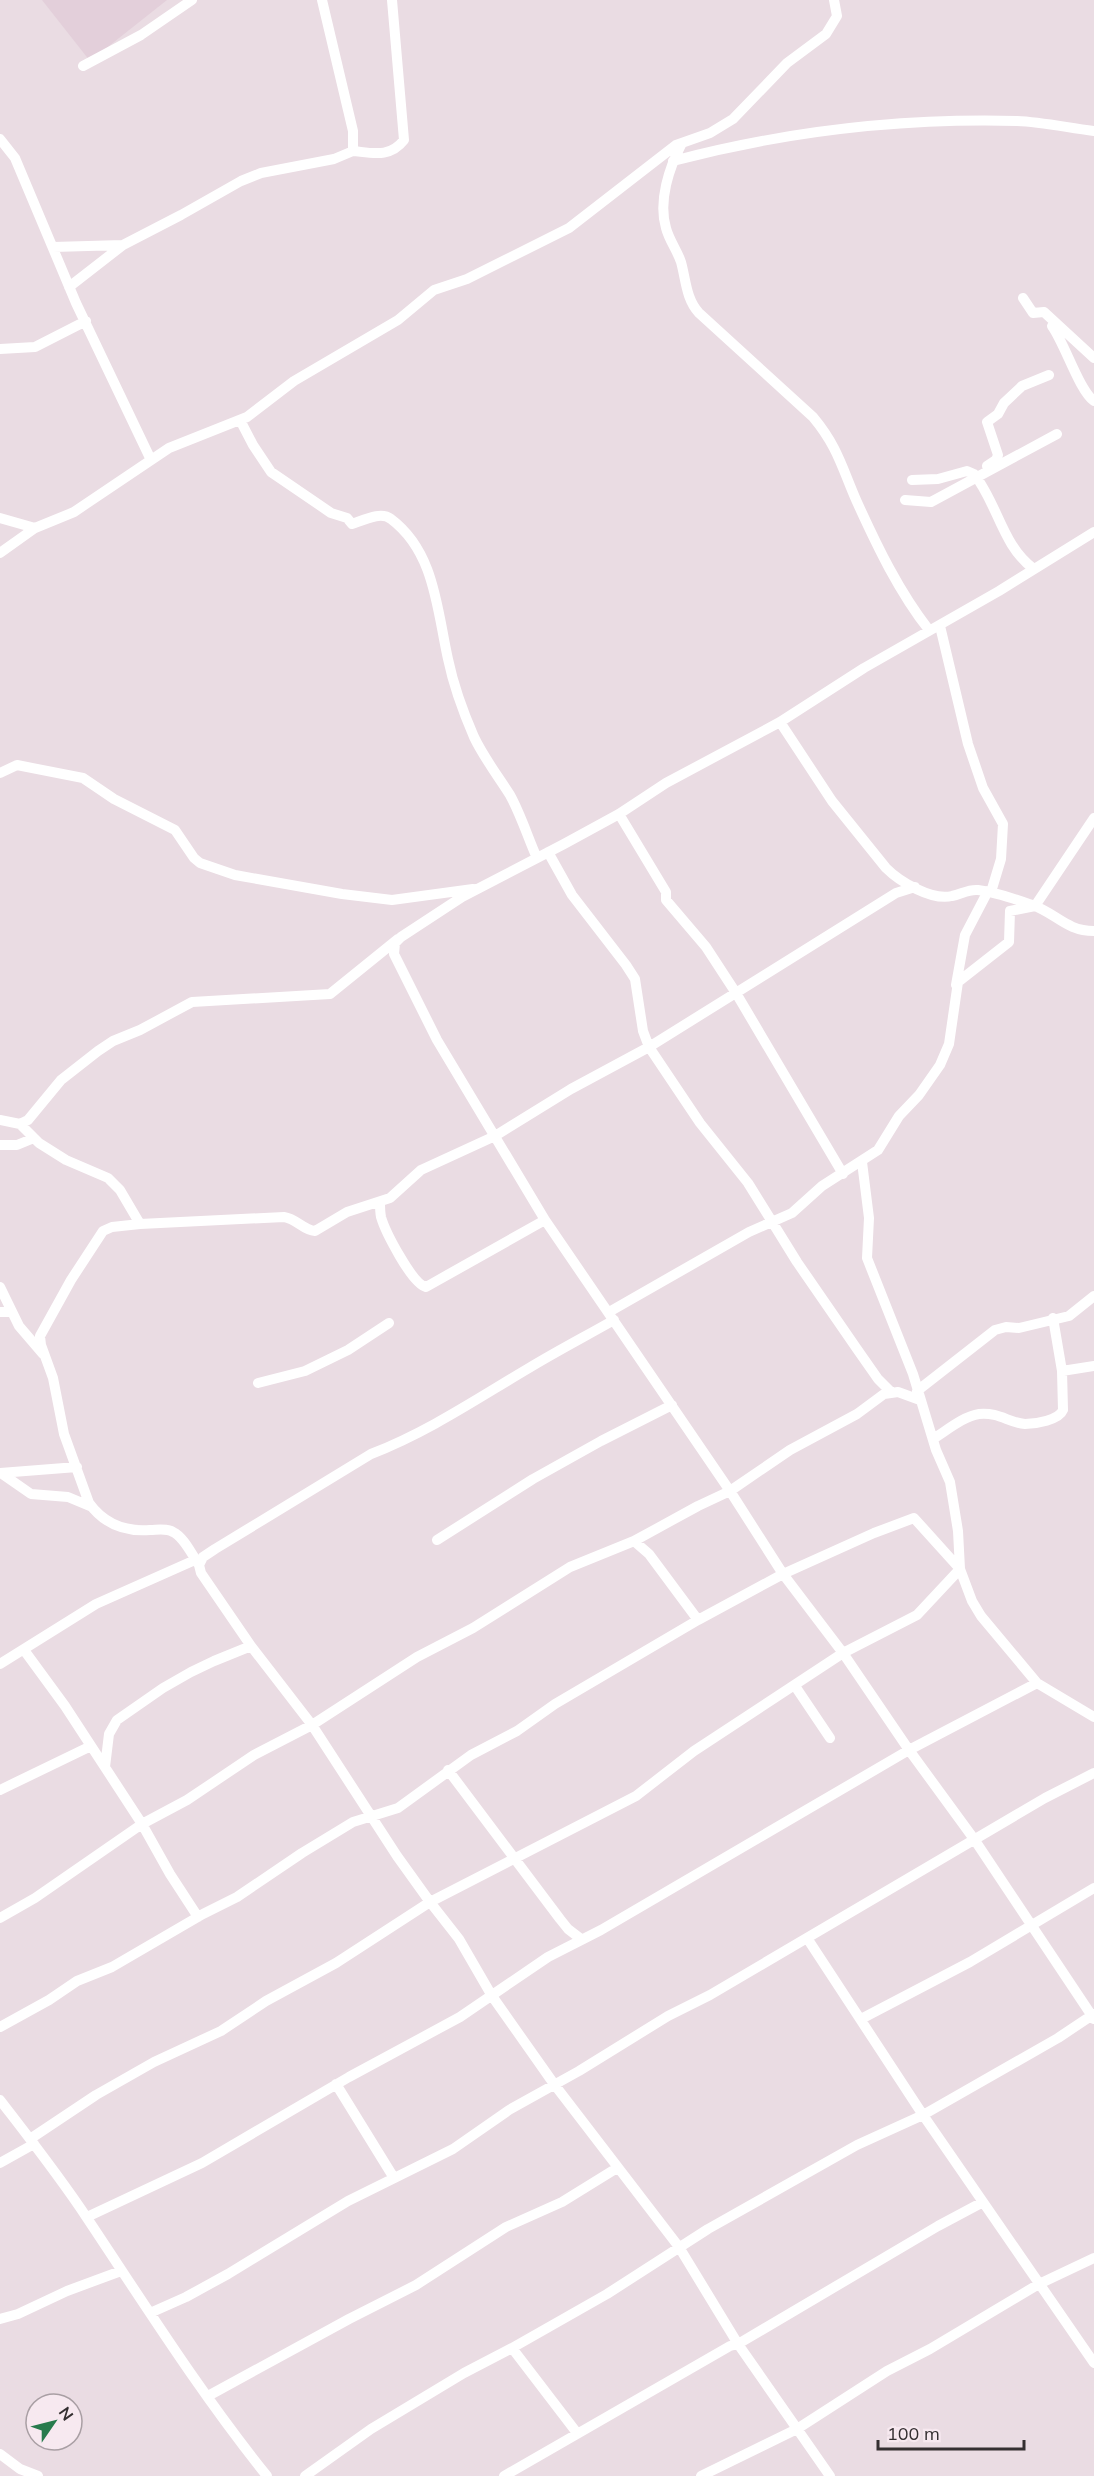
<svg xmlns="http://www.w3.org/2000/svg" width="1094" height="2476" viewBox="0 0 1094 2476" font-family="Mulish,sans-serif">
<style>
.built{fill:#e3cfda}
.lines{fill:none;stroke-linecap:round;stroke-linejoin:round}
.minor{stroke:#fff;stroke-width:10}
</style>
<rect width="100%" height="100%" fill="#eadce3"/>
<path class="built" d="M42,0H167L90,61Z"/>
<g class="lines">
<path class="minor" d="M83,66L141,35L192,0
M0,139L15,158L76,303L151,460
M682,143C669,168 658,201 666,228C669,240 677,250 681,262C686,280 686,299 699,313L813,417C838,447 842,468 857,502C877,546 899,592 929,630
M353,151C373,153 390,158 404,140L392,0
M673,161C783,132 902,118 1017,121C1042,122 1069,128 1094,131
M53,247L123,245
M69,287L123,245L181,215L241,181L261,173L334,159L353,151V131L322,0
M1023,298L1033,313L1044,312L1094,358
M1052,326C1065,344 1079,390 1094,401
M0,349L35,347L86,321
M240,420L253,445L271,472L331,513L347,518L352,524C364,520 381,511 391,519C435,552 437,610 448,659C453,683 464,714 474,737C484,758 498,776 510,795C521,815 528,838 537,858
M987,466L996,460L998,455L987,422L998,414L1004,403L1022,386L1049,375
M912,480L938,479L967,471L974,474C998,504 1002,546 1034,569
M905,500L931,502L1057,434
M0,518L35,528
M1094,532L999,591L864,668L780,722L666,783L619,814L564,844L462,897L401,937L395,943L394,954L437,1040L545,1220L730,1491L783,1574L843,1653L909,1750L974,1839L1094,2019
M0,553L35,528L74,512L169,448L247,417L294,381L398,320L434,290L467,279L569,228L676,145L710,133L733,119L787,63L826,34L837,16L834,0
M940,626L968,744L983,788L1003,824L1001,859L991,892
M780,722L832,801L886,868C900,882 932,901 952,896C962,894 968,889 978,890C996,892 1015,899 1032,905C1056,913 1066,931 1094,931
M0,773L17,765L83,778L114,799L175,830L194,858L200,863L235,875L342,894L392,900L473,889
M619,814L666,892V900L706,947L736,993L843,1174
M548,852L572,895L626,965L635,979L643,1031L649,1047L700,1123L748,1183L797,1262L857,1349L878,1379L891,1392
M956,985L965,935L988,891
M0,1120L20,1124L28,1120L61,1080L98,1051L113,1041L140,1030L192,1002L330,994L398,939
M20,1124L39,1143L66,1160L108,1178L120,1190L140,1224
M0,1145H17L34,1138
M862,1162L869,1218L867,1258L913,1374L936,1450L950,1482L958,1531L960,1569L972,1601L981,1616L1037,1683L1094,1717
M380,1202C380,1207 380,1212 381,1217C385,1231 412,1284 426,1287L545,1220
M0,1287L19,1326L43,1354
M0,1312H12
M609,1312L749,1232L792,1213L822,1186L878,1150L899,1116L919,1095L940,1065L949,1044L958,982L1009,942L1010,911L1035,906L1094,818
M614,1320C586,1336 557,1351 529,1368C478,1398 428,1432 371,1454L215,1549L203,1557L199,1565L201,1573L251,1646L312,1725L397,1856L430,1902L459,1939L492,1996L554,2084L679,2247L738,2344L830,2476
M1062,1371L1094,1366
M258,1383L305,1371L348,1350L389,1323
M917,1391L995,1330L1006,1327L1019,1328L1069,1316L1094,1296
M933,1439C946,1431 964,1416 979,1414C999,1412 1009,1423 1025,1424C1036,1424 1059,1420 1063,1410L1062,1371L1053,1318
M0,1473L77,1467
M1,1473L31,1494L68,1497L92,1507
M437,1540L533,1479L601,1441L672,1405
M634,1541L649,1554L698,1620
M199,1565C192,1555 184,1537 173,1532C167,1528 157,1530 150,1530C125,1532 104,1524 89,1503L64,1434L53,1378L41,1345L40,1336L71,1280L103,1231L112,1227L140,1224L284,1217C297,1219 303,1230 315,1231L347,1212L390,1198L421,1170L495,1136L571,1089L649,1047L896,893L915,887
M24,1650L65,1706L142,1824L170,1874L198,1917
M0,1664L96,1604L195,1560
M795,1686L830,1738
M105,1767L109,1734L117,1720L163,1688L191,1672L214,1661L251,1646
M448,1770L560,1919L568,1929L581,1939
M0,1790L91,1746
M0,1918L35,1898L142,1824L187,1800L254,1755L312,1725L417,1657L473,1628L570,1567L634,1541L698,1506L730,1491L790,1450L857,1414L884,1394L898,1392L920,1400
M807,1938L923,2115L1094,2363
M861,2019L970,1962L1094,1888
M0,2027L49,2000L77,1981L112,1967L203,1914L237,1897L302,1853L353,1822L398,1808L471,1755L517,1731L555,1704L698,1620L783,1574L874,1533L914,1518L960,1569L917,1615L843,1653L694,1751L636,1796L430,1902L336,1963L266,2001L221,2031L154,2062L96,2095L30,2139
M336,2084L394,2178
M0,2100C30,2139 60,2177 87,2218C145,2305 201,2394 267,2476
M0,2163L34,2144
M87,2217L202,2163L349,2077L460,2017L548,1957L601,1930L909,1750L1037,1683
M150,2313L186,2297L228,2274L348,2201L453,2149L509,2110L579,2071L668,2016L710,1995L1045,1798L1094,1773
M0,2319L18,2314L67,2291L121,2271
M512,2348L577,2433
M208,2396L349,2319L416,2285L506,2227L562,2202L617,2168
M0,2454L20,2469L38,2476
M305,2476L371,2429L464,2373L512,2348L607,2294L708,2229L857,2145L923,2115L1058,2038L1094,2014
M504,2476L730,2346L738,2344L938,2226L983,2202
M701,2476L797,2429L887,2371L930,2349L1039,2284L1094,2258"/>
</g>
<g transform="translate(54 2422) rotate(55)"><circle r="28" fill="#f7e9f0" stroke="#a99fa4" stroke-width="1.5"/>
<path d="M0-4.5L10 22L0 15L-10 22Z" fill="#277b4d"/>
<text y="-9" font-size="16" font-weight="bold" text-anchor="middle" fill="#342f31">N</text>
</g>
<path d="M878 2440v9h146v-9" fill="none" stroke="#342f31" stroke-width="3"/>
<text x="887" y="2440" font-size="18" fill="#342f31" stroke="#f7e9f0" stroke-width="4.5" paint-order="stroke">100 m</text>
</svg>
